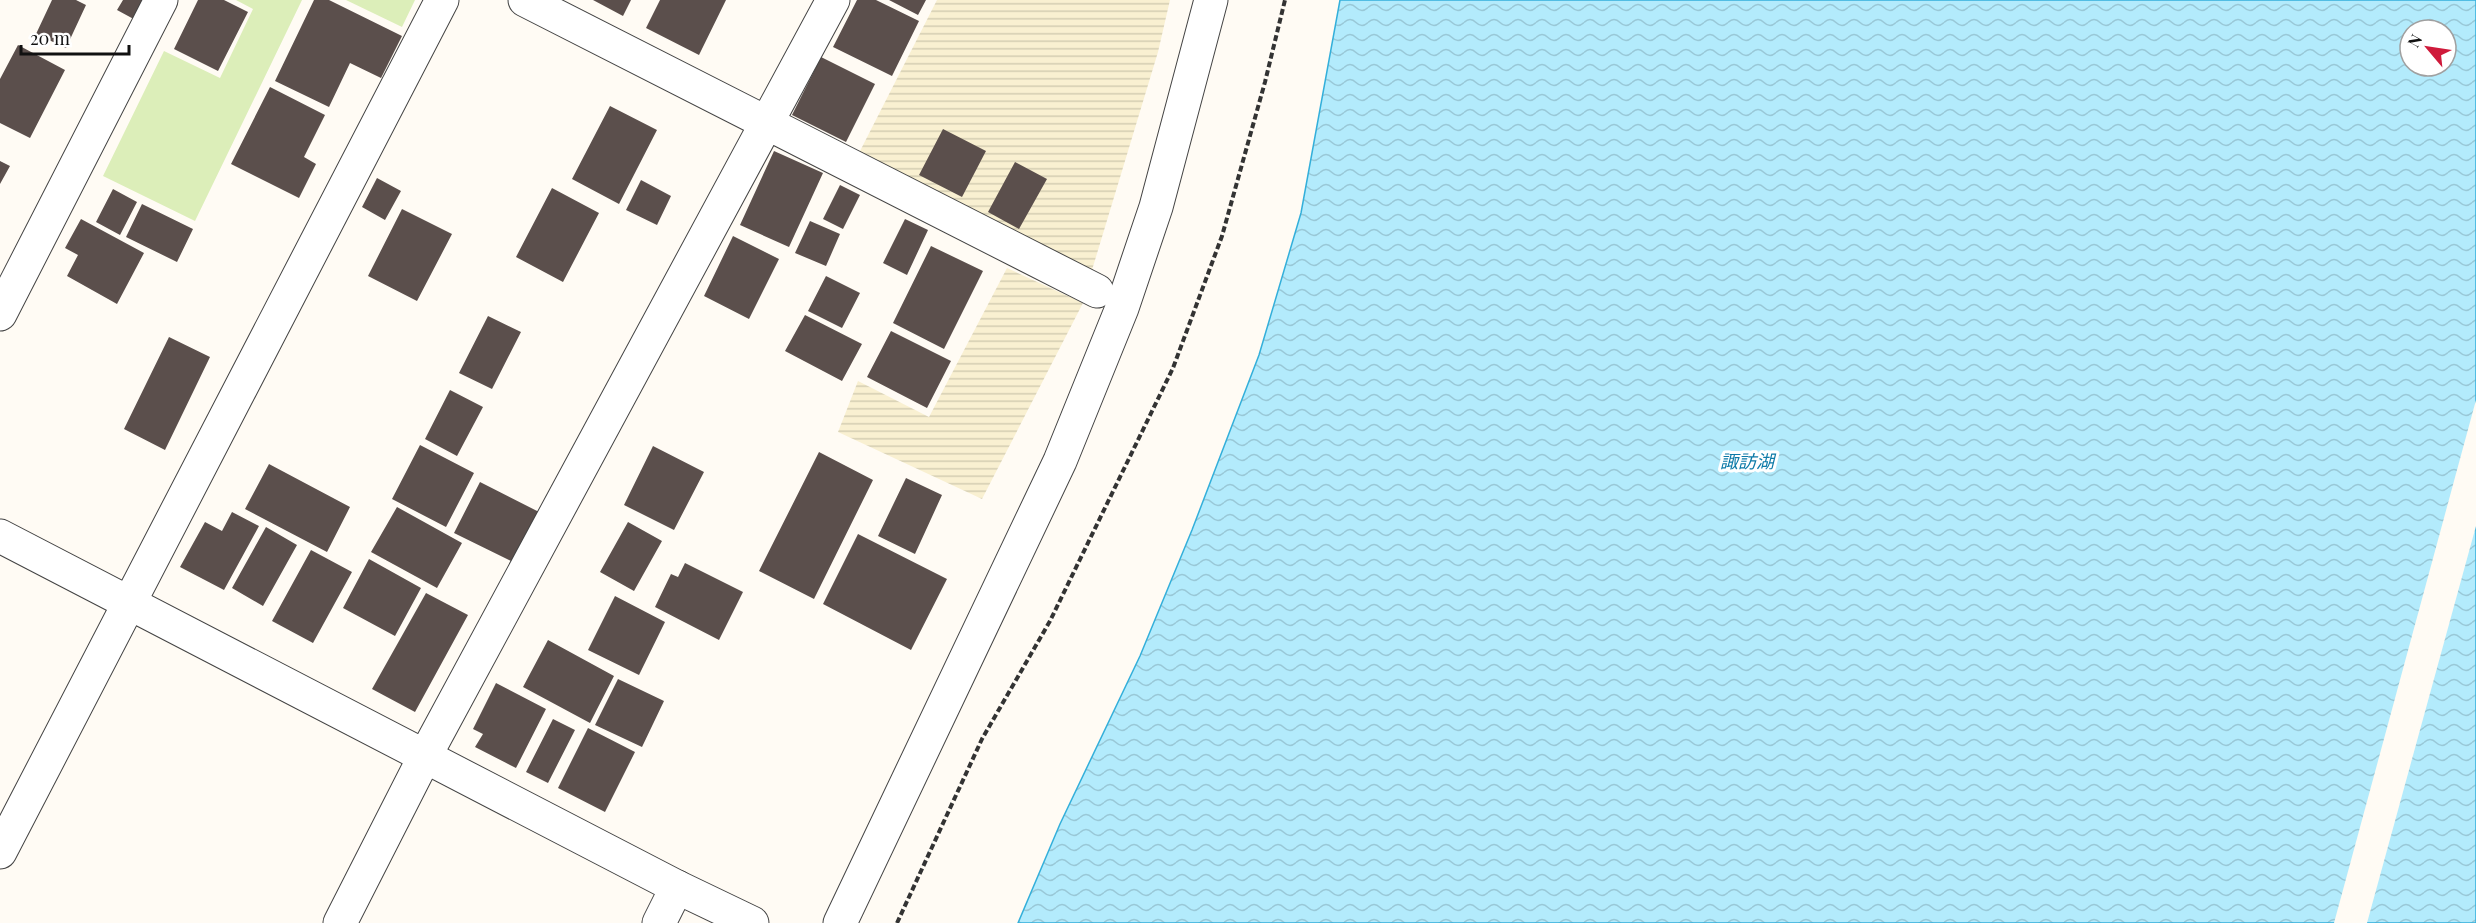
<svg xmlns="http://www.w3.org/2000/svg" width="2476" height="923" viewBox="0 0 2476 923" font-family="'Playfair Display','Noto Sans JP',serif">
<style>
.farmland{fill:url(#farmland-rules)}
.grass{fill:#dceeb9}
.water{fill:url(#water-waves);stroke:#33afda;stroke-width:1.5;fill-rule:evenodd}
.pier{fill:#fffbf4}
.building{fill:#5b4f4c}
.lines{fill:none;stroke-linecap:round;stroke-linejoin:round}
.minor-casing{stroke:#444;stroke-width:35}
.tertiary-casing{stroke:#444;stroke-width:35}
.path{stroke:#333;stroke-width:4;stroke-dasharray:6 3;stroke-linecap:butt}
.minor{stroke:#fff;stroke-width:33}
.tertiary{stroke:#fff;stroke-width:33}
.labels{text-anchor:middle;stroke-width:6;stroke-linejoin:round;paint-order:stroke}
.water-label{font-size:18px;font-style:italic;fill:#0c7aa8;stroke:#fff}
</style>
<defs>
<pattern id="farmland-rules" width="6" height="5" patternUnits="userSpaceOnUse" patternTransform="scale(1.5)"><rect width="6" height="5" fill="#f9f0d1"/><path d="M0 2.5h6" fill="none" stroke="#d4cdb2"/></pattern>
<pattern id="water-waves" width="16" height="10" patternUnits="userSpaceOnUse" patternTransform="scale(1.5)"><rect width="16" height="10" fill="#b3ebfc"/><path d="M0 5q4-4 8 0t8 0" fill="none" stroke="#99c8d7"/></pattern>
</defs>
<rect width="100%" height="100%" fill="#fffbf4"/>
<path class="farmland" d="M937,0H1170L1158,52L1092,270L859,153Z
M1007,268L1083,303L982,499L838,432L858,381L929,417Z"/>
<path class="grass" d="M236,0H302L195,221L103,176L164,51L220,78L253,9Z
M346,0H415L402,27Z"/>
<path class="water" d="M1340,0H2476V923H1018L1060,824L1140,656L1192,530L1259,355L1301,213ZM2410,30H2446V66H2410Z"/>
<path class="pier" d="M2476,400V526L2367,923H2334Z"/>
<path class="building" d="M52,0H76L86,5L66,48L36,34Z
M123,0H154L141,23L117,10Z
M198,0H224L248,12L218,71L174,49Z
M314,0H329L402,36L381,78L350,63L329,107L275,81Z
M593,0H631L623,16Z
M660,0H726L699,55L646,28Z
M857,0H876L919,21L892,76L833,47Z
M889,0H926L918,15Z
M18,45L65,70L30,138L0,123V79Z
M821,57L875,84L846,142L792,115Z
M270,87L325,115L304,157L316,164L299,198L231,164Z
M610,106L657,130L619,204L572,179Z
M943,129L986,151L962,197L919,175Z
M774,151L823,173L789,247L740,225Z
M0,161L10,166L0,184Z
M1015,162L1047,179L1019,229L988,212Z
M377,178L401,191L385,220L362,207Z
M641,180L671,196L657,225L626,210Z
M840,185L860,195L843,229L823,219Z
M552,188L599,213L563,282L516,257Z
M113,189L137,202L120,235L96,222Z
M142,204L193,229L177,262L126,237Z
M402,209L452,234L417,301L368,276Z
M81,219L144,253L117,304L67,276L78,255L65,248Z
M905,219L928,230L907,275L883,263Z
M810,221L840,234L826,266L795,253Z
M733,236L779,259L749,319L704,296Z
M931,246L983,271L944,349L893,323Z
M826,276L860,293L842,328L808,311Z
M805,315L862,344L842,381L785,351Z
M488,316L521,332L492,389L459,373Z
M891,331L951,361L927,408L867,377Z
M169,337L210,357L165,450L124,429Z
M450,390L483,407L457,456L425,439Z
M420,445L474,473L446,527L392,499Z
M653,446L704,472L674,530L624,505Z
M819,452L873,480L814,599L759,571Z
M269,464L350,507L327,552L245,509Z
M906,478L942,495L915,554L878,536Z
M480,482L543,514L517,564L454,533Z
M397,507L462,543L437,588L371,552Z
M232,512L259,526L224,590L180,567L205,522L222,531Z
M628,522L662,541L634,591L600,572Z
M266,527L297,545L263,606L232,588Z
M858,534L947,579L911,650L823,604Z
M311,550L352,572L313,643L272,621Z
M369,559L421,588L395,636L343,608Z
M685,563L743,592L719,640L655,607L671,574L678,577Z
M426,593L468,615L415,712L372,689Z
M615,596L665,622L639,675L588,650Z
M548,640L614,676L590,723L523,687Z
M618,679L664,701L642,747L595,725Z
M496,683L546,709L516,768L475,747L483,734L473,729Z
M553,719L575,730L548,783L526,772Z
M588,728L635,752L605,812L558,788Z"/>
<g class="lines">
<defs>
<path id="minor" d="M525,0L1097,291
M0,314L161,0
M0,852L442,0
M340,923L425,756L833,0
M659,923L677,887"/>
<path id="tertiary" d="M0,536L677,887L752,923
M840,923L1060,461L1122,308L1156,207L1211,0"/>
</defs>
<use href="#minor" class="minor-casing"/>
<use href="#tertiary" class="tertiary-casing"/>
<path class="path" d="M897,923L982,739L1050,621L1173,368L1222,236L1265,82L1285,0"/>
<use href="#minor" class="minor"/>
<use href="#tertiary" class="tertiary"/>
</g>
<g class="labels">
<g class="water-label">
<text x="1747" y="468">諏訪湖</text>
</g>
</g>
<g transform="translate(2428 48) rotate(299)"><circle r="28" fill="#ffffff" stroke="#a0a0a0" stroke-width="1.5"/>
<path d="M0-4.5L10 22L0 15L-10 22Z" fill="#cf1a3b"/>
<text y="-9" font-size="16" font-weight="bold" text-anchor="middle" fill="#111111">N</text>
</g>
<path d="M21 45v9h108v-9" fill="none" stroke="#111111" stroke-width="3"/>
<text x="30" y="45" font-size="18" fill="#111111" stroke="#ffffff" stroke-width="4.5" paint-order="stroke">20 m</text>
</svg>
